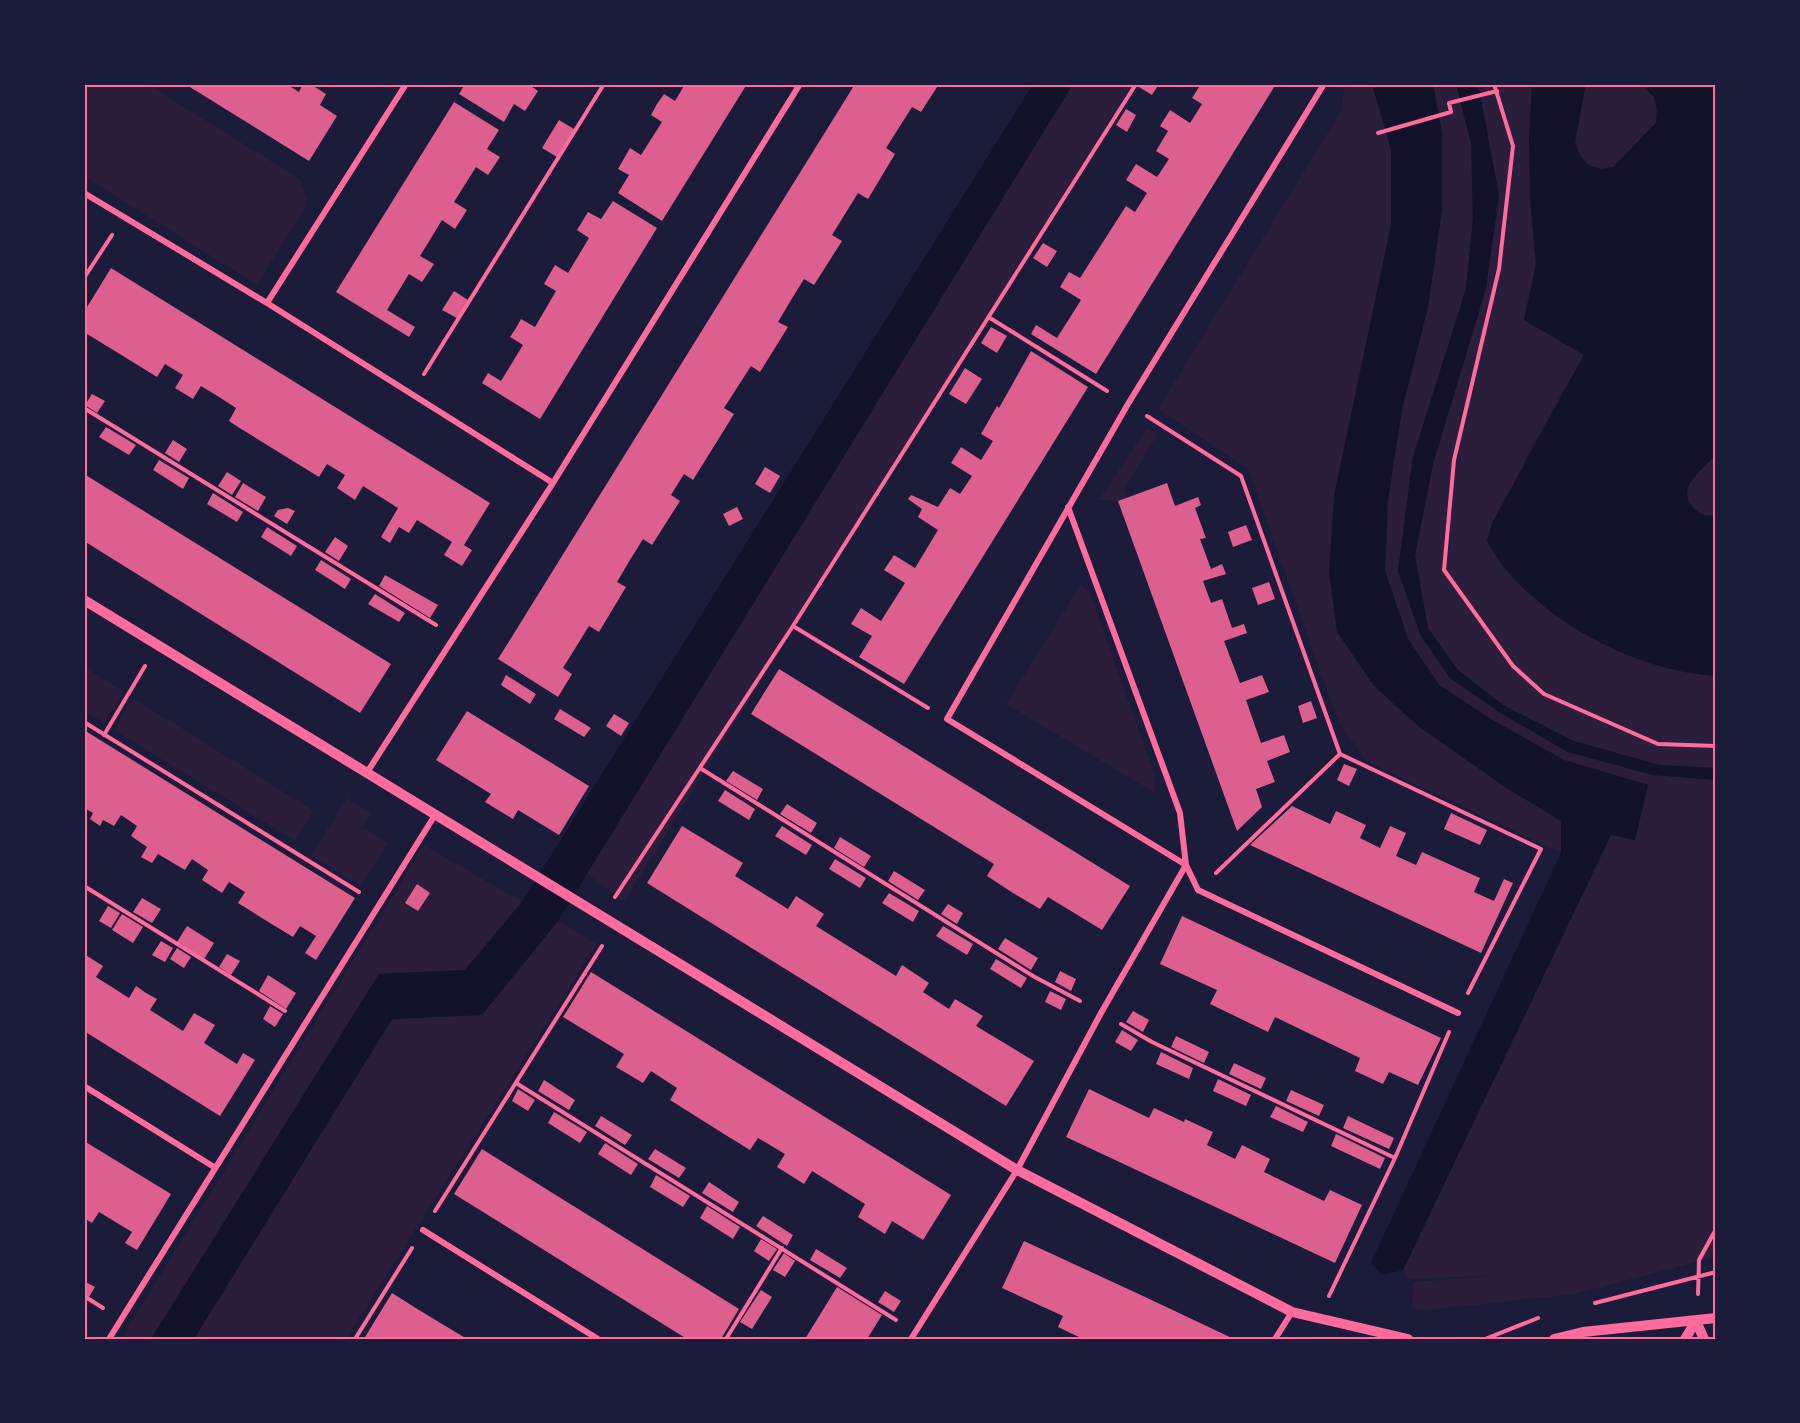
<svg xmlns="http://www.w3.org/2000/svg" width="1800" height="1423" viewBox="0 0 1800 1423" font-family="'Source Sans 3',sans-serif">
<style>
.green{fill:#2a1e3b}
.water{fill:#12122b}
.building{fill:#dd5f8e}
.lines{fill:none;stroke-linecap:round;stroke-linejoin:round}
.path{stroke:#ff6b9d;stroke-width:4}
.minor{stroke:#ff6b9d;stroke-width:6}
.tertiary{stroke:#ff6b9d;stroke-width:10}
.neatline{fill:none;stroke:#ff6b9d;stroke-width:2}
</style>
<rect width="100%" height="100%" fill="#1b1b3a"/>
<path class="green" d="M84,84H147L300,179L307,204L257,285L84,176Z
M1073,84H1132L624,902L586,873Z
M1345,84H1372L1391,149V225L1334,496L1417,725L1505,787L1561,821V853L1366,761L1338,721L1248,469L1158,409L1341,111Z
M1433,84H1456L1471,143L1473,219L1466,289L1413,457L1398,571L1421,636L1450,678L1499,712L1568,752L1653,775L1716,780V1257L1574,1294L1429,1310L1412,1309L1413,1282L1493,1276L1406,1279L1403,1270L1611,834L1634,840L1648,785L1564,760L1494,721L1439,685L1408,639L1385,571L1388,500L1402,409L1428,307L1442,210V133Z
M1478,84H1532L1529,138L1530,197L1536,264L1524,320L1584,355L1525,459L1500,564C1553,624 1634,671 1716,676V768L1659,765L1574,741L1503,705L1457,670L1428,628L1415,555L1433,464L1486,288L1499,195Z
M1591,84H1641L1654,97L1657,109L1656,123L1613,168L1601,169L1589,165L1580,156L1575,142L1585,88Z
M1147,428L1158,434L1124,489L1127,497L1118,501L1099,500Z
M1716,455V515C1707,517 1700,515 1694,509C1674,488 1702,470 1716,455Z
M1081,584L1090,593L1155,776V793L1006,704Z
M84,667L124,692L104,723L84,711Z
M133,698L314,811L295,841L114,730Z
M347,798L371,813L363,828L388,843L361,886L311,855Z
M424,845L522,902L465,970L379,974L151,1339H121Z
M558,921L597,944L346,1339H194L392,1019L482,1015Z"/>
<path class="water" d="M1033,84H1073L558,921L482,1015L392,1019L194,1339H151L379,974L465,970L522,902Z
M1372,84H1433L1442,133V210L1428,307L1402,409L1388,500L1385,571L1408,639L1439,685L1494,721L1564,760L1648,785L1635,840L1611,835L1403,1270L1382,1275L1371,1263L1561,853V821L1505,787L1417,725L1374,686L1337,632L1329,573L1334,496L1391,225V149Z
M1456,84H1478L1499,195L1486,288L1433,464L1415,555L1428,628L1458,670L1503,705L1574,741L1659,765L1716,768V780L1653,775L1568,752L1499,712L1450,678L1421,636L1398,571L1413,457L1466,289L1473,219L1471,143Z
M1532,84H1591L1585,88L1575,142L1580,156L1589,165L1601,169L1613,167L1656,123L1657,109L1654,97L1641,84H1716V455C1702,470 1674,488 1694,508C1700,515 1707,517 1716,515V676C1633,671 1528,616 1487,541L1492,523L1584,355L1524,320L1536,264L1530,197L1529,138Z"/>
<path class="building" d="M185,84H286L299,92L303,84H310L326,94L320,105L337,116L309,161Z
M465,84H528L538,91L525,111L514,104L504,122L459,94Z
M685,84H747L662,221L618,193L629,175L618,169L630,148L641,155L662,122L651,115L657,104L664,94L675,101Z
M855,84H939L921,112L912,107L886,148L895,154L868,199L858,193L832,235L842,241L814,285L804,279L791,300L778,322L788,327L760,372L751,366L724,408L734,414L693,480L684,474L671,495L680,501L652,545L643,539L630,560L617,582L626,587L599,632L589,626L563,668L572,674L558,697L498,659Z
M1141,84H1159L1152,95L1139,87Z
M1201,84H1276L1096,374L1031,334L1036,325L1057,338L1081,300L1060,287L1069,272L1080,278L1126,206L1135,212L1147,193L1126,180L1136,164L1157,177L1169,159L1156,151L1168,131L1160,126L1170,110L1190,123L1202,104L1192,98Z
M454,102L499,130L487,149L500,157L488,175L476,167L454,202L467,210L455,229L442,220L420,256L434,264L422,282L409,274L387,310L415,327L409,337L336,292Z
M1126,109L1136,115L1127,132L1116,125Z
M559,120L574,129L557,157L542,148Z
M613,201L657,228L540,419L482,383L488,373L501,381L523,345L510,337L516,328L521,319L535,327L556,291L544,284L555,265L568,273L589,238L577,230L588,212L601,219Z
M1043,243L1057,251L1047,267L1033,258Z
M111,268L490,503L464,545L472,550L462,566L444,555L452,542L417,520L409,533L399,527L390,543L381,537L398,508L363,486L355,500L337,488L345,475L327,464L319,477L238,427L229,421L236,408L219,397L201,386L193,399L175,388L183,375L165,364L157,377L84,332V312Z
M454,291L468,300L457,318L442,310Z
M991,327L1007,336L997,353L981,343Z
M1031,351L1088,387L904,684L859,657L872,636L851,624L861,608L881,621L905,583L884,570L894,555L915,568L938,530L918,517L922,509L908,499L911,495L938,507L950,488L960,494L972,476L951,463L961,447L981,460L993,441L981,434L997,406L999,408Z
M965,368L982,379L966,404L949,394Z
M92,394L105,401L97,413L85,405Z
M106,427L136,445L129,455L99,437Z
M173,440L187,449L179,462L165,453Z
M159,460L189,478L183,489L153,470Z
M765,467L780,476L770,493L755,484Z
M227,472L241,481L232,495L218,486Z
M84,474L391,664L360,713L84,541Z
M243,483L266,497L258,511L235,497Z
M1167,483L1175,506L1198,497L1201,505L1195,508L1206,538L1200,539L1211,569L1222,564L1226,574L1203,581L1211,603L1222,599L1232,628L1244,624L1247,633L1224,641L1240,683L1262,675L1269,692L1246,700L1261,743L1284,735L1290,752L1267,761L1275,782L1256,789L1262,807L1237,831L1118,501Z
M213,493L243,512L237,522L207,504Z
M737,507L743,519L729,526L723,514Z
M288,508L295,511L287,524L274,516L278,510Z
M1246,525L1252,540L1233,547L1228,532Z
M267,527L297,546L291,556L261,537Z
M335,537L348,546L339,561L325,552Z
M321,560L351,579L345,589L315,570Z
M385,575L438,605L430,618L379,586Z
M1269,582L1275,599L1258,605L1252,588Z
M375,594L405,613L399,622L368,604Z
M779,669L1130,886L1102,930L1048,897L1040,909L1013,893L987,876L994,864L751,714Z
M506,675L536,694L530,704L501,685Z
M1311,701L1317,718L1303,723L1298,706Z
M560,709L591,728L584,737L554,719Z
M467,711L589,786L559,835L518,810L513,819L485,802L491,794L436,760Z
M614,714L629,723L621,736L606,726Z
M84,730L355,898L316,960L305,953L316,936L300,926L293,937L265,920L238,903L245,892L229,882L222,893L202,880L208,870L192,859L185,870L158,854L152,863L141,857L147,847L131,836L137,826L121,815L114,826L103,820L100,826L90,819L93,813L84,808Z
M1344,764L1357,769L1349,786L1337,780Z
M733,771L763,789L757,800L726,781Z
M725,790L755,809L749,820L718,801Z
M787,804L817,823L811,833L780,814Z
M1292,806L1330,824L1336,811L1366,825L1360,838L1380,848L1390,826L1406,833L1396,856L1416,865L1422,852L1480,878L1474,892L1494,901L1504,879L1513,883L1481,953L1250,845Z
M1451,813L1487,830L1480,845L1444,829Z
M682,826L743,863L735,876L788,909L796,896L824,914L816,926L896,976L902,965L929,983L923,992L949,1009L955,999L983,1016L976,1026L1034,1061L1006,1106L647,883Z
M782,826L812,845L806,855L775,836Z
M840,837L871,856L864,867L834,848Z
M835,859L866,878L860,888L829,869Z
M894,871L925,890L918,900L888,881Z
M417,884L430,893L418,911L405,903Z
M889,893L919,911L913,922L882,903Z
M142,898L161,909L152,923L133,912Z
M948,904L963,913L957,924L941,914Z
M108,906L120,913L111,928L99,921Z
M122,914L143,927L133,943L112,930Z
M1182,916L1441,1038L1418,1085L1389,1072L1383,1084L1355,1071L1360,1058L1275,1017L1268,1032L1210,1004L1217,990L1160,964Z
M187,926L214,943L204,959L177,942Z
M943,926L973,944L967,955L936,936Z
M1005,938L1038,958L1031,970L998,949Z
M161,941L173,948L165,962L152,955Z
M177,948L191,957L184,968L170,959Z
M84,954L103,966L96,977L129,998L136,986L146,993L157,999L150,1010L183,1031L194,1013L215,1025L204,1043L237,1064L243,1053L255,1060L220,1116L84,1031Z
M227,954L240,961L231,975L219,967Z
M996,959L1027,978L1021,988L990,969Z
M1060,971L1076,979L1071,991L1055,982Z
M591,972L951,1195L923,1240L892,1221L885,1234L858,1217L865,1204L812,1171L804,1184L777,1167L785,1154L758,1138L750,1150L724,1134L670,1100L677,1088L651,1071L643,1083L616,1067L624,1054L563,1017Z
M268,975L296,993L286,1009L259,991Z
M1050,991L1066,999L1061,1010L1045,1002Z
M270,1006L283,1014L275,1027L263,1019Z
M1133,1011L1149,1020L1143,1032L1126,1022Z
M1122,1030L1138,1040L1131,1051L1115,1042Z
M1176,1036L1209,1052L1204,1063L1171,1047Z
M1161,1052L1193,1068L1189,1079L1156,1064Z
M1234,1063L1266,1078L1261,1089L1229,1074Z
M1218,1079L1251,1095L1246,1106L1213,1091Z
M544,1080L575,1100L569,1110L538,1091Z
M518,1089L535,1100L528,1111L512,1101Z
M1089,1089L1149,1118L1154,1108L1184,1122L1185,1119L1213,1132L1207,1145L1235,1159L1242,1145L1270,1159L1264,1172L1324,1201L1330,1190L1362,1205L1335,1263L1066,1137Z
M1291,1090L1324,1105L1319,1116L1286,1101Z
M1276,1106L1308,1122L1303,1132L1270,1117Z
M554,1112L587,1132L580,1143L548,1123Z
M601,1116L632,1135L625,1145L595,1126Z
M1348,1116L1394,1138L1389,1149L1343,1128Z
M1336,1134L1385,1158L1380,1169L1331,1146Z
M84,1141L171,1194L137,1250L125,1243L132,1232L99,1212L92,1223L84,1218Z
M605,1143L638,1164L631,1175L598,1154Z
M482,1149L739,1309L721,1339H687L454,1194Z
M655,1149L686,1168L679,1178L648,1159Z
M656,1175L690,1196L683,1207L650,1187Z
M709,1182L739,1202L733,1212L702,1193Z
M707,1206L740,1227L733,1239L700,1218Z
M763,1216L793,1235L787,1246L756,1226Z
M761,1239L777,1249L769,1261L754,1251Z
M1024,1241L1143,1296L1234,1339H1083L1058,1327L1063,1316L1002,1288Z
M816,1249L847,1268L840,1278L810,1260Z
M784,1253L795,1261L785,1277L773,1270Z
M84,1281L95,1287L89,1297L84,1294Z
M837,1287L882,1315L867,1339H805Z
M761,1290L772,1297L752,1329L740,1322Z
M885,1291L901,1301L894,1312L878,1302Z
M392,1293L419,1310L467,1339H367L365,1337Z"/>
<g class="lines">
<path class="path" d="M1494,84L1513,146L1499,269L1454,460L1444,570L1513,666L1544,694L1658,744L1716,746
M1378,133L1451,112L1449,103L1497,91
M84,278L112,235
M990,318L1107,391
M424,374L604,84
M84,408L436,625
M1147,416L1241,476L1340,754L1541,849L1468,993
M793,626L928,708
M84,722L359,892
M104,735L145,666
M700,768L1033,976L1080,1001
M1216,873L1340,754
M84,886L285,1011
M615,897L793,626L1136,84
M1121,1024L1152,1042L1395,1158
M516,1083L896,1320
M435,1211L602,946
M1698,1294L1699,1260L1716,1229
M84,1296L103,1308
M1329,1296L1395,1158L1449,1032
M1595,1303L1716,1272
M355,1339L412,1248
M726,1339L782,1248
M1485,1339L1538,1318"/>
<path class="minor" d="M1324,84L1128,404L947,719L1186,865L1198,890L1458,1013
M84,193L267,303L553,483
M267,303L406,84
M366,774L553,483L800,84
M84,1086L214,1167
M423,1230L598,1339
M109,1339L435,815
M911,1339L1017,1170L1101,1013L1186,865L1180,813L1068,507
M1275,1339L1292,1312"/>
<path class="tertiary" d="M84,600L1017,1170L1292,1312L1408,1339
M1696,1321L1704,1339
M1554,1339L1583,1332L1716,1318
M1685,1339L1696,1321"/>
</g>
<rect width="1800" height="1423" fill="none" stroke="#1b1b3a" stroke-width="171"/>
<rect x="86" y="86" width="1628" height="1252" class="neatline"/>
</svg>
